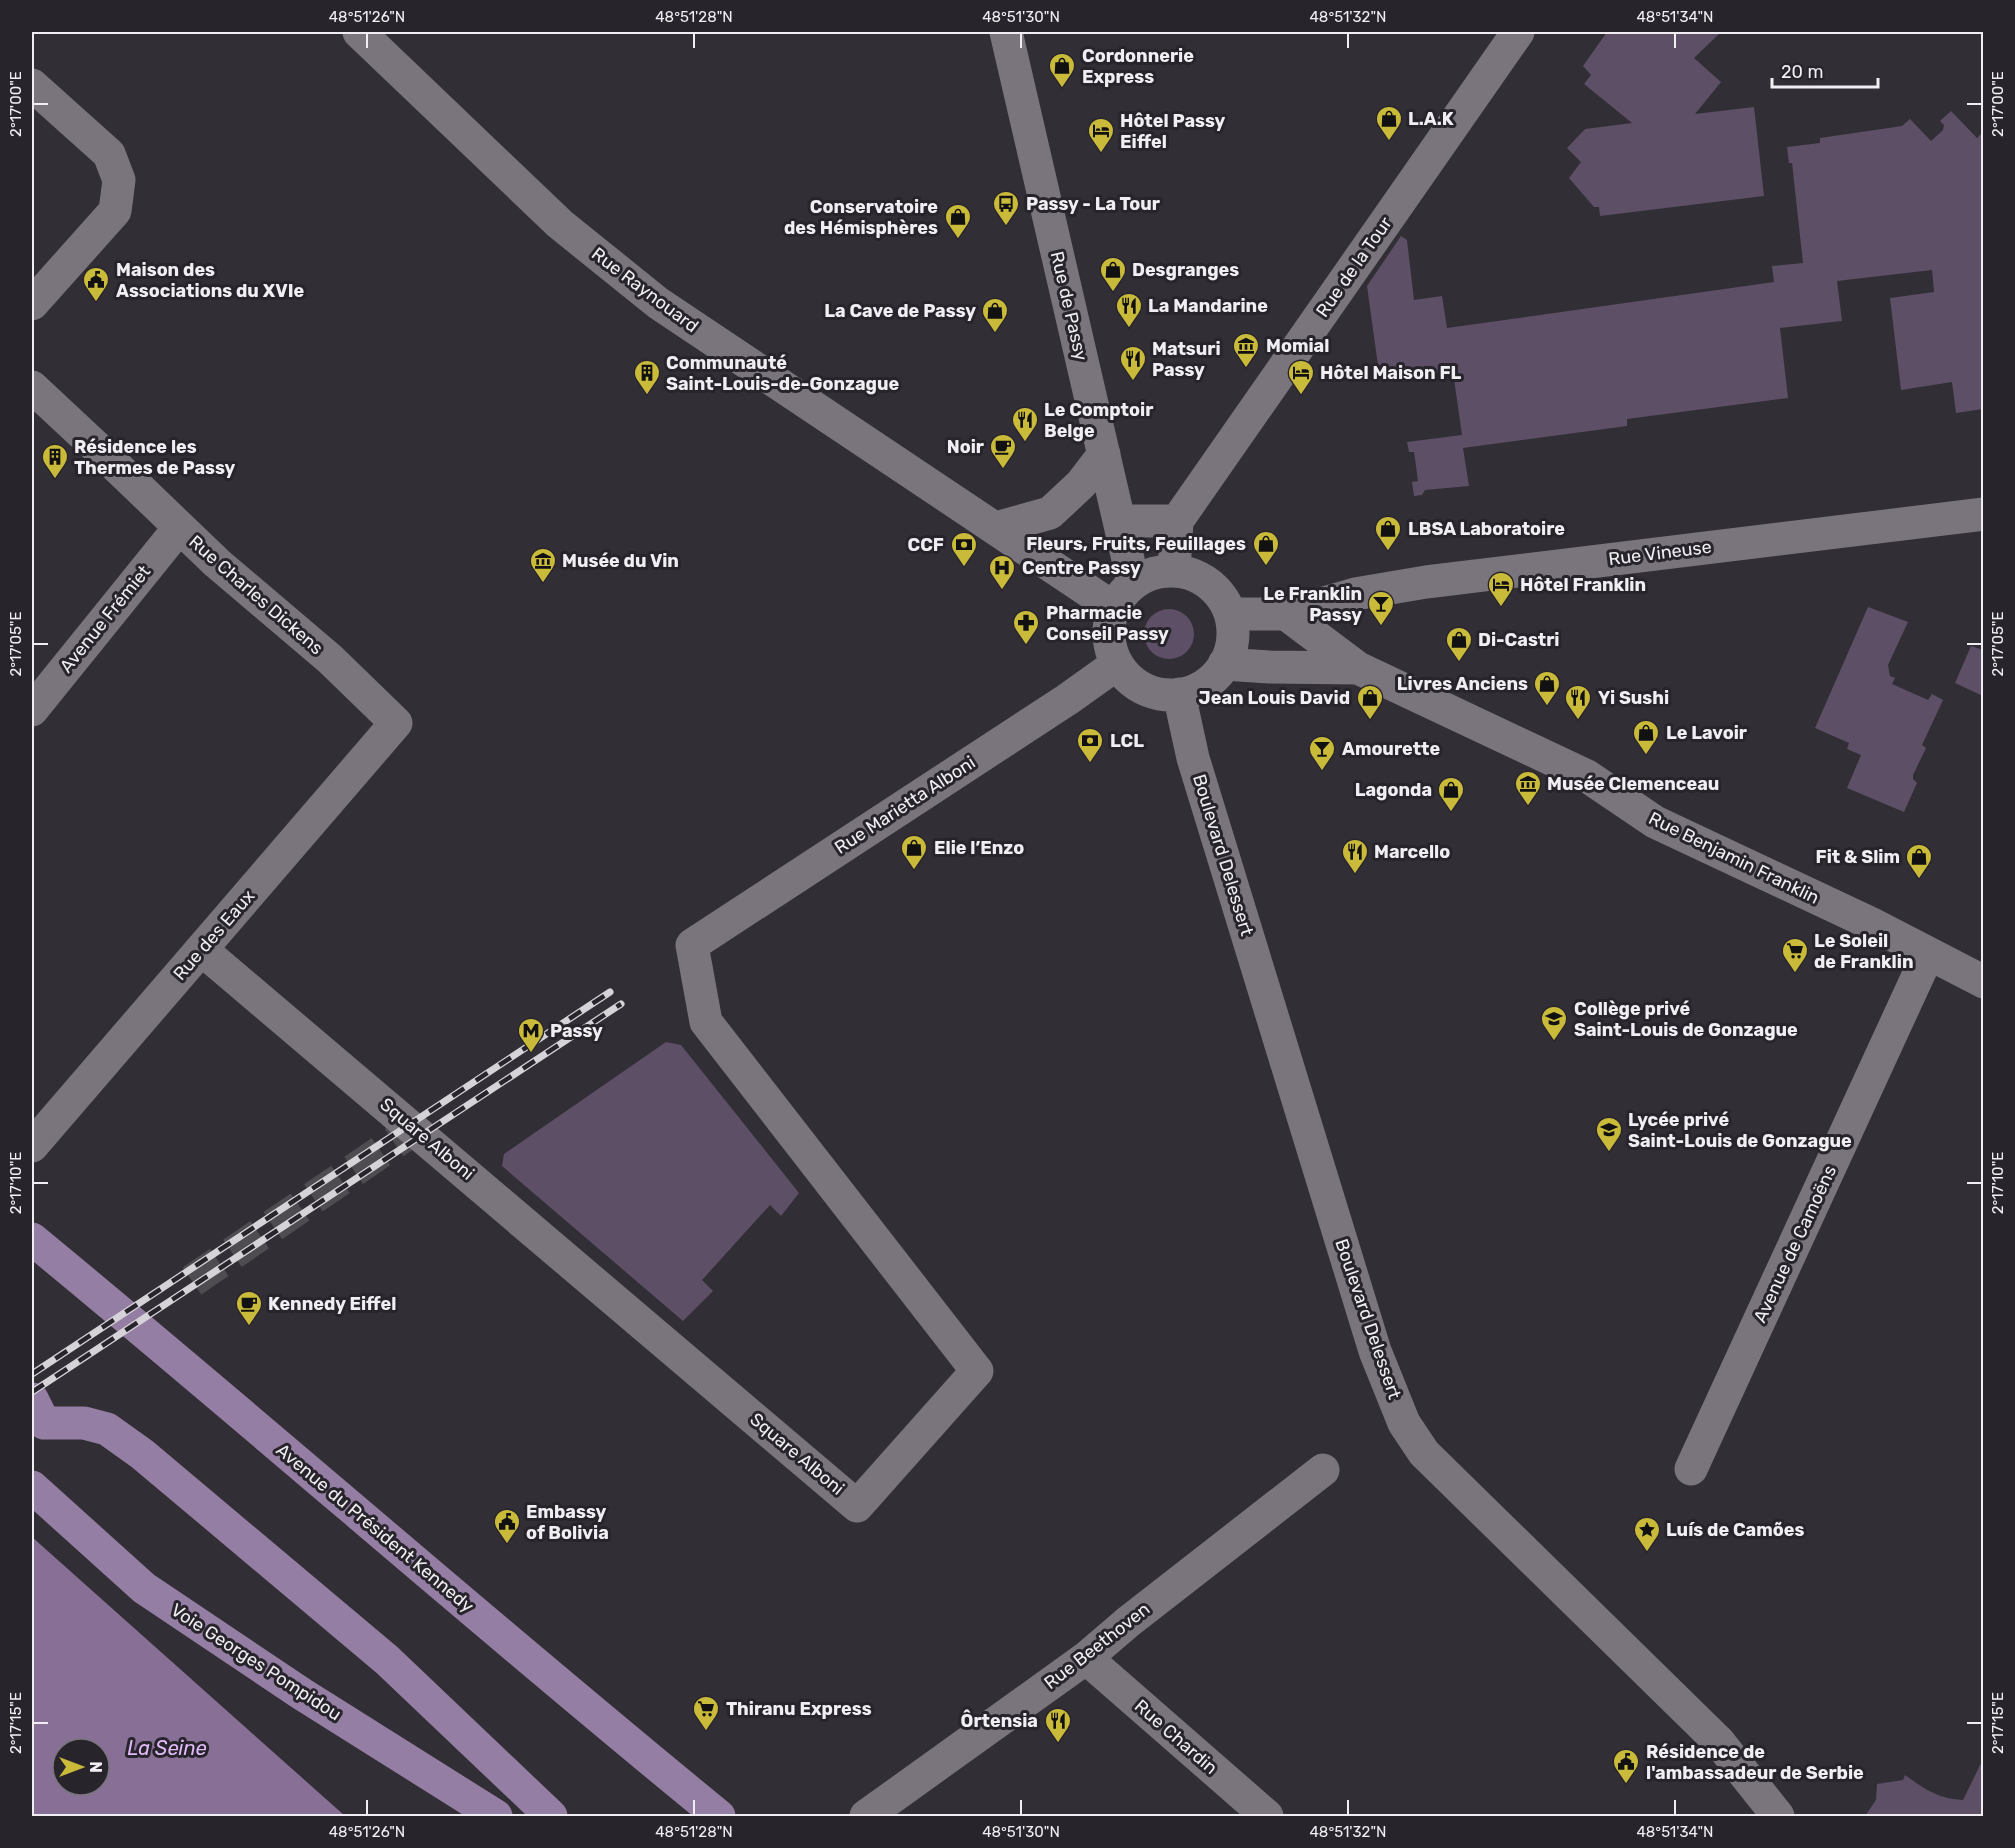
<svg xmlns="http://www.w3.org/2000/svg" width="2015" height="1848" viewBox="0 0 2015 1848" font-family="Rubik,sans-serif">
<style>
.green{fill:#5d4f66}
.water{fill:#886f96;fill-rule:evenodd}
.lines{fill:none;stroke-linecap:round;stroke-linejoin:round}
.minor-tunnel{stroke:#4e4b51;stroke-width:33;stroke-dasharray:33 16;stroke-linecap:butt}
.minor{stroke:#7a757d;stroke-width:33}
.major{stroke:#957ea3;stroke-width:33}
.rail-casing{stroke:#d6d3d8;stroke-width:7}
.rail{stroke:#28242b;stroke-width:4.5;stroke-dasharray:14;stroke-linecap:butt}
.ticks{fill:none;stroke:#f0eef2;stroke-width:2}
.labels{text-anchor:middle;stroke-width:6;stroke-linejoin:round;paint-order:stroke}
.poi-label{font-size:18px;font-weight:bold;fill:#f0eef2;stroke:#28242b;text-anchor:start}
.street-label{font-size:18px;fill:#f0eef2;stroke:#28242b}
.water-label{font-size:20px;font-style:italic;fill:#e2bbfa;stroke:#28242b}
.neatline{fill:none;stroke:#f0eef2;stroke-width:2}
.ticks-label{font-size:15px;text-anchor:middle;fill:#f0eef2}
</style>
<rect width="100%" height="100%" fill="#322e35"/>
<path class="green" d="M1607,32H1721L1694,58L1721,82L1695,114L1754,107L1764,196L1600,216L1599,207H1594L1569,178L1581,162L1567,148L1585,129L1632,123L1584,84L1591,75L1583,66Z
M1951,111L1977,138L1983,132V409L1956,413L1952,382L1901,390L1890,298L1934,292L1932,270L1837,281L1842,321L1780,328L1788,398L1627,419V426L1463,448L1469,486L1425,490L1422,495L1414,496L1412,482L1418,481L1414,452H1409L1407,442L1462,435L1453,372L1380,380L1367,286L1401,236L1407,240L1414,300L1442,296L1447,328L1774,282L1772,266L1803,263L1792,163H1789L1787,147L1820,143V138L1902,126L1910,119L1931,141L1943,130L1944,125L1940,121Z
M1868,607L1908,622L1888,665L1890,676L1895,678L1892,684L1928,700L1932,694L1943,700L1922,745L1926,748L1913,775V779L1917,783L1904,812L1847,788L1861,755L1847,749L1849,743L1815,728Z
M1144 634a25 25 0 1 1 50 0a25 25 0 1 1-50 0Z
M1971,646L1983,650V696L1955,683Z
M666,1042L681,1045L799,1193L781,1216L770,1205L702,1280L713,1291L683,1321L502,1166L504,1154Z
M1983,1759V1816H1865L1876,1800L1877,1784L1903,1780L1905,1775C1924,1789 1939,1799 1963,1800Z"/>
<path class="water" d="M32,1537L345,1816H32ZM63,1749H99V1785H63Z"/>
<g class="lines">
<path class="minor-tunnel" d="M192,1281L414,1129"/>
<path class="minor" d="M359,32L560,224L658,303L1114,608
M1006,32L1133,581
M32,85L109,154L119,180L115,211L32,304
M32,387L107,457
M1119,521H1177
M996,528L1050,513L1081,484L1104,454
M1174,571L1177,521L1518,32
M1109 633a62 62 0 1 1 124 0a62 62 0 1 1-124 0Z
M1231,614H1286L1355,594L1426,582L1984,514
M1286,614L1358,668L1587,776L1655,822L1872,924L1984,982
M1224,664L1269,667L1358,668
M1179,694L1193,758L1375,1351L1404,1423L1424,1453L1719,1742L1778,1816
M32,710L179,528
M202,950L857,1506L977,1371L706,1022L692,945L1068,699L1117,664
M32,1146L396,723L330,659L217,563L116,466
M1691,1469L1928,954
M1086,1658L1267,1816
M866,1816L1086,1658L1128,1622L1323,1470"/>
<path class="major" d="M32,1239C263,1429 487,1627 719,1816
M32,1399L44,1423
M44,1423H84L107,1429L142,1454L387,1660L551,1816
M32,1487L144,1588L302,1694L496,1816"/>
<defs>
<path id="rail" d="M32,1374L610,992
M32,1392L621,1004"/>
</defs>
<use href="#rail" class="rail-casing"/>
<use href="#rail" class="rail"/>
</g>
<path class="ticks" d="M367,33V48M694,33V48M1021,33V48M1348,33V48M1675,33V48M33,104H48M1967,104H1982M33,644H48M1967,644H1982M33,1183H48M1967,1183H1982M33,1723H48M1967,1723H1982M367,1800V1815M694,1800V1815M1021,1800V1815M1348,1800V1815M1675,1800V1815"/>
<defs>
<symbol id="shop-pin" viewBox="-11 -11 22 30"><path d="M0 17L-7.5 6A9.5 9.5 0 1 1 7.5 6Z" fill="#c9ba3a" stroke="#28242b"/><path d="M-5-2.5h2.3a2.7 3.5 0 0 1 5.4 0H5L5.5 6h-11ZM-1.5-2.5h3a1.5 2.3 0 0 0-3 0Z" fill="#111"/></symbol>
<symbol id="hotel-pin" viewBox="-11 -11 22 30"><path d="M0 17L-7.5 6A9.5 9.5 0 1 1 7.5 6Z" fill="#c9ba3a" stroke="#28242b"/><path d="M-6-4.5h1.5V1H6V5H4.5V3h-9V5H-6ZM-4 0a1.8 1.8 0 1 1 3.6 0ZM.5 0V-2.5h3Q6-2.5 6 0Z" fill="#111"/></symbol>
<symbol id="bus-pin" viewBox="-11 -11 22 30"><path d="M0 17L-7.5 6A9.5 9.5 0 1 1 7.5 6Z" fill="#c9ba3a" stroke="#28242b"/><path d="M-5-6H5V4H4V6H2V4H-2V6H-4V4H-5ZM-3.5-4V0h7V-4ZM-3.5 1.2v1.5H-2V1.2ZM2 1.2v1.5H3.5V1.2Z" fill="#111"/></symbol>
<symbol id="civic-pin" viewBox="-11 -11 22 30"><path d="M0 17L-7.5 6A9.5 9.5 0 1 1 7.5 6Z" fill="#c9ba3a" stroke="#28242b"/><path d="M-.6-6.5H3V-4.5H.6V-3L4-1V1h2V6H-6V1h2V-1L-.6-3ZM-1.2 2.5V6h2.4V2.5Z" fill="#111"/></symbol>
<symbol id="restaurant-pin" viewBox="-11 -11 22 30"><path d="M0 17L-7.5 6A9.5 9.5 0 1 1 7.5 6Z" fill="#c9ba3a" stroke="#28242b"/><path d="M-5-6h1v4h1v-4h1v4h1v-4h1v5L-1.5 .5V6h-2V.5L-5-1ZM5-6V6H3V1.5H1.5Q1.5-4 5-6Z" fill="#111"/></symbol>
<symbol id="museum-pin" viewBox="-11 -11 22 30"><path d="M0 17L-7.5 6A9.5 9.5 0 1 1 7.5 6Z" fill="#c9ba3a" stroke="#28242b"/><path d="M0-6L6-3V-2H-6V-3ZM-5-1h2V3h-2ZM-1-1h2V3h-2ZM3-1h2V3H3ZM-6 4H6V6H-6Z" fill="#111"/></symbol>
<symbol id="building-pin" viewBox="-11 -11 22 30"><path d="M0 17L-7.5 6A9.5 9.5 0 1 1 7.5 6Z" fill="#c9ba3a" stroke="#28242b"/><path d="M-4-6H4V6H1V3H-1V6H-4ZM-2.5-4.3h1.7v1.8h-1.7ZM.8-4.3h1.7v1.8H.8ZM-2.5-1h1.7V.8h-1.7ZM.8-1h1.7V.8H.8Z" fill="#111"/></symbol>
<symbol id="cafe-pin" viewBox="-11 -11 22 30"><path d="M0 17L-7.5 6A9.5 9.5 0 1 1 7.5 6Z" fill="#c9ba3a" stroke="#28242b"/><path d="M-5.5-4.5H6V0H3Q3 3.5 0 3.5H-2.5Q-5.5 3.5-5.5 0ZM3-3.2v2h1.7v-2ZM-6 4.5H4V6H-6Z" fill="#111"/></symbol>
<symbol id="bank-pin" viewBox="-11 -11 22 30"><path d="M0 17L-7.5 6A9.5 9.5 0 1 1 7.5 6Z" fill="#c9ba3a" stroke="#28242b"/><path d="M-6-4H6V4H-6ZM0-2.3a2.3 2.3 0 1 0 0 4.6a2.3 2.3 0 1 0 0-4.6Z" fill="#111"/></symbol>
<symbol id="hospital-pin" viewBox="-11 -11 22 30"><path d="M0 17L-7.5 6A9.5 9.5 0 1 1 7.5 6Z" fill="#c9ba3a" stroke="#28242b"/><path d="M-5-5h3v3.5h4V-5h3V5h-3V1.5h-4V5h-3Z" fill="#111"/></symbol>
<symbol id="bar-pin" viewBox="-11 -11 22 30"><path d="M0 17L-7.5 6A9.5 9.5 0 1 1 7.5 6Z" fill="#c9ba3a" stroke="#28242b"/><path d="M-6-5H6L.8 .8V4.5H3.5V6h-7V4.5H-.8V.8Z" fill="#111"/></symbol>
<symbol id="pharmacy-pin" viewBox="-11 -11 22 30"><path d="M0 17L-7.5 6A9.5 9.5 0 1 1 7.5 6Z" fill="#c9ba3a" stroke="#28242b"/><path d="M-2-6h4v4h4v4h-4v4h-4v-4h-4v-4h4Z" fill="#111"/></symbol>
<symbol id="supermarket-pin" viewBox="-11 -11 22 30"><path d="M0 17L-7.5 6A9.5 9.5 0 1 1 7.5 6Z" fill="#c9ba3a" stroke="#28242b"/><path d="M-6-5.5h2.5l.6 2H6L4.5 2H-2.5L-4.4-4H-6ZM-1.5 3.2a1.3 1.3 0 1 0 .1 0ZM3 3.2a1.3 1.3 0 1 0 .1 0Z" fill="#111"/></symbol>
<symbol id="school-pin" viewBox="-11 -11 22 30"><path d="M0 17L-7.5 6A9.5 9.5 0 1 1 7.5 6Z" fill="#c9ba3a" stroke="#28242b"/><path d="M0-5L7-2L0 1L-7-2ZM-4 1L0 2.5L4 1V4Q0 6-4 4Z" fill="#111"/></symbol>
<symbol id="metro-pin" viewBox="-11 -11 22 30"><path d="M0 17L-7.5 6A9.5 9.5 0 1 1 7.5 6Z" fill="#c9ba3a" stroke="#28242b"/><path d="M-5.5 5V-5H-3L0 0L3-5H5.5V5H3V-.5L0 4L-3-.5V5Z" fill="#111"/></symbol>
<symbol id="sight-pin" viewBox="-11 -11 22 30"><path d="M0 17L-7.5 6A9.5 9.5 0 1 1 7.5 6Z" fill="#c9ba3a" stroke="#28242b"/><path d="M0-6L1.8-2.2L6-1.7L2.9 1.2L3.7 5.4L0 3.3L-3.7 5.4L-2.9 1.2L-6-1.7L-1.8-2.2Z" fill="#111"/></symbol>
</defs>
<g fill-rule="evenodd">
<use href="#shop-pin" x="1047" y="51" width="30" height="40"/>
<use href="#shop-pin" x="1374" y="104" width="30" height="40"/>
<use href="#hotel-pin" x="1086" y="116" width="30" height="40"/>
<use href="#bus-pin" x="991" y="189" width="30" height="40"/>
<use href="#shop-pin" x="943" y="202" width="30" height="40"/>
<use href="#shop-pin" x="1098" y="255" width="30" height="40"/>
<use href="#civic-pin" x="81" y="265" width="30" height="40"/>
<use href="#restaurant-pin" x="1114" y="291" width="30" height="40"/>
<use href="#shop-pin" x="980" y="296" width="30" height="40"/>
<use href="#museum-pin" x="1231" y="331" width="30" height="40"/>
<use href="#restaurant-pin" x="1118" y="344" width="30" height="40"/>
<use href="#building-pin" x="632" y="358" width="30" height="40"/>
<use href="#hotel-pin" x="1286" y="358" width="30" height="40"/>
<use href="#restaurant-pin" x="1010" y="405" width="30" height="40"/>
<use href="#cafe-pin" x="988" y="432" width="30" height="40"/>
<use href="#building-pin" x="40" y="442" width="30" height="40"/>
<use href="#shop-pin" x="1373" y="514" width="30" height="40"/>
<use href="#shop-pin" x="1251" y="529" width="30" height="40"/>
<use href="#bank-pin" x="949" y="530" width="30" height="40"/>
<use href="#museum-pin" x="528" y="546" width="30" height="40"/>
<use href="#hospital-pin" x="987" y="553" width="30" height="40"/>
<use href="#hotel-pin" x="1486" y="570" width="30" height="40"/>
<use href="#bar-pin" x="1366" y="589" width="30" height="40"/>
<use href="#pharmacy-pin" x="1011" y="608" width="30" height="40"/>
<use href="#shop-pin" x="1444" y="625" width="30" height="40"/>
<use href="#shop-pin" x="1532" y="669" width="30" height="40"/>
<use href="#shop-pin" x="1355" y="683" width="30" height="40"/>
<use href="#restaurant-pin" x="1563" y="683" width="30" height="40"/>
<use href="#shop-pin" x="1631" y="718" width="30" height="40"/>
<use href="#bank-pin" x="1075" y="726" width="30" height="40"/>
<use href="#bar-pin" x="1307" y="734" width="30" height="40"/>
<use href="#museum-pin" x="1513" y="769" width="30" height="40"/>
<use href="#shop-pin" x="1436" y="775" width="30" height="40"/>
<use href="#shop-pin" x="899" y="833" width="30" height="40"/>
<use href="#restaurant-pin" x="1340" y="837" width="30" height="40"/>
<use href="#shop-pin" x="1904" y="842" width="30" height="40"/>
<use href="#supermarket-pin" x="1780" y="936" width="30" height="40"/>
<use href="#school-pin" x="1539" y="1004" width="30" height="40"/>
<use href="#metro-pin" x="516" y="1016" width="30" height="40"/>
<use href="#school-pin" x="1594" y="1115" width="30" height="40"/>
<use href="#cafe-pin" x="234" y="1289" width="30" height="40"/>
<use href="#civic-pin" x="492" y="1507" width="30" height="40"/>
<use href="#sight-pin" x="1632" y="1515" width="30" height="40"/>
<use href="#supermarket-pin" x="691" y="1694" width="30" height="40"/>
<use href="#restaurant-pin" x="1043" y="1706" width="30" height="40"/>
<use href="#civic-pin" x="1611" y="1747" width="30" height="40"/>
</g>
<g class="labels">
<g class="poi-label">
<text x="1082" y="62">Cordonnerie<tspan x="1082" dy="21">Express</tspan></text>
<text x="1408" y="125">L.A.K</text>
<text x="1120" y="127">Hôtel Passy<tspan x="1120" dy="21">Eiffel</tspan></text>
<text x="1026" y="210">Passy - La Tour</text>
<text x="938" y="213" text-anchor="end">Conservatoire<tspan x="938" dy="21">des Hémisphères</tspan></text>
<text x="116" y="276">Maison des<tspan x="116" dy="21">Associations du XVIe</tspan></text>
<text x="1132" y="276">Desgranges</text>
<text x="1148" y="312">La Mandarine</text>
<text x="976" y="317" text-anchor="end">La Cave de Passy</text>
<text x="1266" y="352">Momial</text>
<text x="1152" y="355">Matsuri<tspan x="1152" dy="21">Passy</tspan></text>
<text x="666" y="369">Communauté<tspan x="666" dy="21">Saint-Louis-de-Gonzague</tspan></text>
<text x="1320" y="379">Hôtel Maison FL</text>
<text x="1044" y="416">Le Comptoir<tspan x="1044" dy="21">Belge</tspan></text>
<text x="74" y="453">Résidence les<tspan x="74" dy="21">Thermes de Passy</tspan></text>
<text x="984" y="453" text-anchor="end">Noir</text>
<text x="1408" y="535">LBSA Laboratoire</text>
<text x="1246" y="550" text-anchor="end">Fleurs, Fruits, Feuillages</text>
<text x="944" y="551" text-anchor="end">CCF</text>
<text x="562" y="567">Musée du Vin</text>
<text x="1022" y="574">Centre Passy</text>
<text x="1520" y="591">Hôtel Franklin</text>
<text x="1362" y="600" text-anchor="end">Le Franklin<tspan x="1362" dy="21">Passy</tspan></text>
<text x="1046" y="619">Pharmacie<tspan x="1046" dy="21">Conseil Passy</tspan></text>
<text x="1478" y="646">Di-Castri</text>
<text x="1528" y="690" text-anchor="end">Livres Anciens</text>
<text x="1350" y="704" text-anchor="end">Jean Louis David</text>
<text x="1598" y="704">Yi Sushi</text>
<text x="1666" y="739">Le Lavoir</text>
<text x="1110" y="747">LCL</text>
<text x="1342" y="755">Amourette</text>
<text x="1547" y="790">Musée Clemenceau</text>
<text x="1432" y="796" text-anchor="end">Lagonda</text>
<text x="934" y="854">Elie l’Enzo</text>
<text x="1374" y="858">Marcello</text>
<text x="1900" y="863" text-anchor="end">Fit &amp; Slim</text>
<text x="1814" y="947">Le Soleil<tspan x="1814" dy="21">de Franklin</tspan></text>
<text x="1574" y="1015">Collège privé<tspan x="1574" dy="21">Saint-Louis de Gonzague</tspan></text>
<text x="550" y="1037">Passy</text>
<text x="1628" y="1126">Lycée privé<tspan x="1628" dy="21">Saint-Louis de Gonzague</tspan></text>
<text x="268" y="1310">Kennedy Eiffel</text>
<text x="526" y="1518">Embassy<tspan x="526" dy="21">of Bolivia</tspan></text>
<text x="1666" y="1536">Luís de Camões</text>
<text x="726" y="1715">Thiranu Express</text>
<text x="1038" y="1727" text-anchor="end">Ôrtensia</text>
<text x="1646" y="1758">Résidence de<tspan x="1646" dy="21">l'ambassadeur de Serbie</tspan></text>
</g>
<g class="street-label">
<text transform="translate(1354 267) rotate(-55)" y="6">Rue de la Tour</text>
<text transform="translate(645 290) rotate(37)" y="6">Rue Raynouard</text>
<text transform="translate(1069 306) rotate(77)" y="6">Rue de Passy</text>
<text transform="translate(1660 553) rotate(-7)" y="6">Rue Vineuse</text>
<text transform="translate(256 595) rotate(41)" y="6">Rue Charles Dickens</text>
<text transform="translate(105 619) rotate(-51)" y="6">Avenue Frémiet</text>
<text transform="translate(905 805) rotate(-33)" y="6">Rue Marietta Alboni</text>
<text transform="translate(1223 855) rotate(73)" y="6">Boulevard Delessert</text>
<text transform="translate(1734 858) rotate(26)" y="6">Rue Benjamin Franklin</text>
<text transform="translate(214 935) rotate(-49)" y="6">Rue des Eaux</text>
<text transform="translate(427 1139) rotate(40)" y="6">Square Alboni</text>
<text transform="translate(1795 1244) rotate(-65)" y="6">Avenue de Camoëns</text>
<text transform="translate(1368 1319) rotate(71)" y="6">Boulevard Delessert</text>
<text transform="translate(797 1454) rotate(40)" y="6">Square Alboni</text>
<text transform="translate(375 1528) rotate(40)" y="6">Avenue du Président Kennedy</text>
<text transform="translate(1097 1646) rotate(-38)" y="6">Rue Beethoven</text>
<text transform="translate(256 1662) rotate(33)" y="6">Voie Georges Pompidou</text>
<text transform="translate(1176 1737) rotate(41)" y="6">Rue Chardin</text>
</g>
<g class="water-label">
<text x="167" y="1755">La Seine</text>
</g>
</g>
<rect width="2015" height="1848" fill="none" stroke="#28242b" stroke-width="66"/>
<g transform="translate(81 1767) rotate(90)"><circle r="28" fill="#28242b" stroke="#78757b" stroke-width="1.5"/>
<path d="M0-4.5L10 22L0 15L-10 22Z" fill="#c9ba3a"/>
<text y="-9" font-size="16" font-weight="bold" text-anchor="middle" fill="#f0eef2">N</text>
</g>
<path d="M1772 78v9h106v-9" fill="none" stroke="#f0eef2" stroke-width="3"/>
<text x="1781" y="78" font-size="18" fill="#f0eef2" stroke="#28242b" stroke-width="4.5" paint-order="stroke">20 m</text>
<rect x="33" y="33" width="1949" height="1782" class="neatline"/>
<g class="ticks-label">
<text x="367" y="22">48°51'26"N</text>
<text x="694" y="22">48°51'28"N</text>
<text x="1021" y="22">48°51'30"N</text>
<text x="1348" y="22">48°51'32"N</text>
<text x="1675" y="22">48°51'34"N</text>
<text transform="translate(1998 104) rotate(-90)" y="5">2°17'00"E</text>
<text transform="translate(16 104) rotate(-90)" y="5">2°17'00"E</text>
<text transform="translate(1998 644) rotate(-90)" y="5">2°17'05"E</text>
<text transform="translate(16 644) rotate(-90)" y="5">2°17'05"E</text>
<text transform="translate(1998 1183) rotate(-90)" y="5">2°17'10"E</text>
<text transform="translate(16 1183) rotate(-90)" y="5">2°17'10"E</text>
<text transform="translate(16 1723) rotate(-90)" y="5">2°17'15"E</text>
<text transform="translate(1998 1723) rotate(-90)" y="5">2°17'15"E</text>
<text x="367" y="1837">48°51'26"N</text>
<text x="694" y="1837">48°51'28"N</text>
<text x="1021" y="1837">48°51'30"N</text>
<text x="1348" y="1837">48°51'32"N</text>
<text x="1675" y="1837">48°51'34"N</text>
</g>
</svg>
